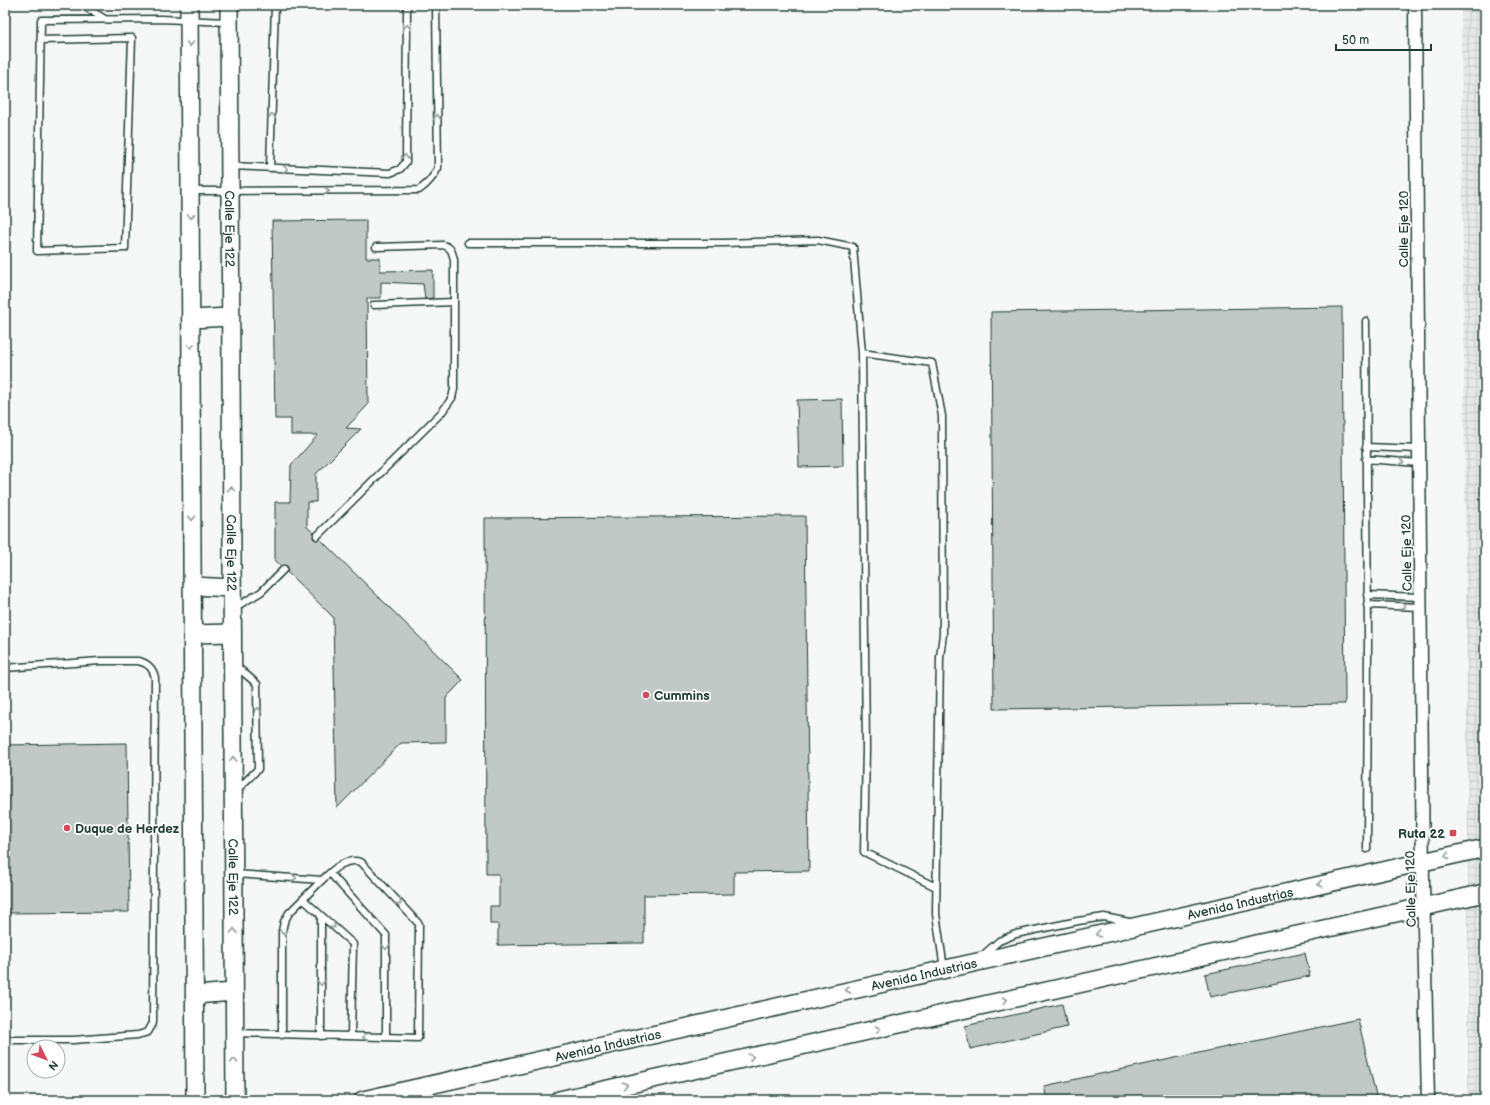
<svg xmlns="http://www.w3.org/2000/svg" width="1490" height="1105" viewBox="0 0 1490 1105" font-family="'Balsamiq Sans',sans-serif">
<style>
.industrial{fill:url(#industrial-grid)}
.building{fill:#c0c9c6;stroke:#1f3d34}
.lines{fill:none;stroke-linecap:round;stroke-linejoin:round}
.lane-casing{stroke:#1f3d34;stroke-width:9}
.street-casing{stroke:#1f3d34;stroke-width:15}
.secondary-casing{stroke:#1f3d34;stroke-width:20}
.lane{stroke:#fff;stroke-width:6}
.street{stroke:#fff;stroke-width:12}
.secondary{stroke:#fff;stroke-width:17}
.oneway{stroke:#8f9e9a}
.poi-dot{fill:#d1495b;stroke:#fff;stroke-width:1.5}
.labels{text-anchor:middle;stroke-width:3.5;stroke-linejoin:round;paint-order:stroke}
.street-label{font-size:13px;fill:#1f3d34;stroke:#fff}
.poi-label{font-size:13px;font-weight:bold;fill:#1f3d34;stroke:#fff;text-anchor:start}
</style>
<defs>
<pattern id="industrial-grid" width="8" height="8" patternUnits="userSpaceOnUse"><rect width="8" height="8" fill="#e6e9e8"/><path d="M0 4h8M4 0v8" fill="none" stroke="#c5c9c8"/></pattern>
</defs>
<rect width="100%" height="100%" fill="#f6f7f7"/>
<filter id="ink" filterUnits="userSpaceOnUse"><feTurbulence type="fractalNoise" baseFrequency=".025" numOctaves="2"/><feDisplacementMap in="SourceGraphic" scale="8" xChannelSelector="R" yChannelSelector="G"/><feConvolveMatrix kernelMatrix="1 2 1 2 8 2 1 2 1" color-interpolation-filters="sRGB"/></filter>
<g filter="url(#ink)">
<path class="industrial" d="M1461,5H1485V1100H1468V844Z"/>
<path class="building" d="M366,220V258H380V271L433,270V298L425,299L423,284L381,282V298H367L368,405L346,428L361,429L316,474V502H307V527L314,533L313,537L314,539L318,540L320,539L463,680L446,698V742L401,743L337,808L333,617L287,572L288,568L287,566L283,565L281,566L275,560V502H290L291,465L318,435H291V419H275L272,221Z
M1342,307L1345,704L994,709L991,312Z
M842,399L843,466L799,467L797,400Z
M805,516L809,871L734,872V894L644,895V943L498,945V924H490V906H499V874H486L485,518Z
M127,743L129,912L5,913V745Z
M1305,953L1310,976L1210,997L1205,974Z
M1062,1004L1067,1027L970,1049L965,1026Z
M1358,1019L1377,1100H1047L1044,1086Z"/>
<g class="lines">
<defs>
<path id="lane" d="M82,5L105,19
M41,40L132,38L125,248L37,251L41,20L161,19L227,22
M231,166L390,173L400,169L406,162L407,5
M270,168L275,5
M192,191L419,190C428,184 433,178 438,168L436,5
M468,243H724L818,240L853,247L862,353L866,748L864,852L936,887
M374,305L454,302
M1366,321L1368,640L1367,849
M862,353L932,363L942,416L943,634L940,657L936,914L944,969
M1366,447L1419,449
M1366,459L1419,463
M317,536L442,412L452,398L454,389V260C452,251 451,247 443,245L376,247
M1367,595L1420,597
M1367,605L1421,607
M234,608L261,592L284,569
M236,666L257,684L258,769L237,790
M5,668L100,661H138C148,663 153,668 155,678L153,1023L148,1032L138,1035L73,1040H5
M330,873L386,935V1037
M235,874L322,880C333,870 345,857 361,862L419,924L418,1038L236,1033
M304,900L353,944L351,1036
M321,916V1036
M982,956L999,941L1016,934L1078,921L1104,917L1129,922
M282,1035V931L284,922L289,913L322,880"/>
<path id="street" d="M1415,5L1423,884L1428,1100"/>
<g id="secondary">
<path d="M189,5L195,1100"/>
<path id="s1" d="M229,5L235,1100"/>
<path d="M191,319L230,317"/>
<path d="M193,586L232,588"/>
<path d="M193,634L232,633"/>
<path d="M195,995L234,992"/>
<path id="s2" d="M363,1100L1485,848"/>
<path d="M559,1100L1485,893"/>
</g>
</defs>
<use href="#lane" class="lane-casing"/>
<use href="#street" class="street-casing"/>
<use href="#secondary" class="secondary-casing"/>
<use href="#lane" class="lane"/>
<use href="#street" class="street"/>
<use href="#secondary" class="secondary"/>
</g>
<defs><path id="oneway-chevron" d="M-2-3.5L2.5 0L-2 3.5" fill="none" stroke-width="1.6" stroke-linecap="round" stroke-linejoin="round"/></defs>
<g class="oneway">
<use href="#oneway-chevron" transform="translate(407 27) rotate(-90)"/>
<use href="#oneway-chevron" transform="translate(190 44) rotate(90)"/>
<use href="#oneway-chevron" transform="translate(272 116) rotate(-89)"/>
<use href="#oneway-chevron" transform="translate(437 117) rotate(-90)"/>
<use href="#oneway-chevron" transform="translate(405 157) rotate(-84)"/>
<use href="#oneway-chevron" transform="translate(285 169) rotate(2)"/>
<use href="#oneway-chevron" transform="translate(327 191)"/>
<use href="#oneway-chevron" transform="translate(191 216) rotate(90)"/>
<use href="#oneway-chevron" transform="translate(191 346) rotate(90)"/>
<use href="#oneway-chevron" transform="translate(1401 462) rotate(5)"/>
<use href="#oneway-chevron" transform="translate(231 489) rotate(-90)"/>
<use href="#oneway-chevron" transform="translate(192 518) rotate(90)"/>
<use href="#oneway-chevron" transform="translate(1403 606) rotate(4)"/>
<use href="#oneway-chevron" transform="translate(258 710) rotate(-91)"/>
<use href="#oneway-chevron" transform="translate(233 759) rotate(-90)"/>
<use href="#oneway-chevron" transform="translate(1447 856) rotate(168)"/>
<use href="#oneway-chevron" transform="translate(294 878) rotate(5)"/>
<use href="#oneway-chevron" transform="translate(1320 884) rotate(167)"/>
<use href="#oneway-chevron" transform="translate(399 903) rotate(47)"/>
<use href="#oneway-chevron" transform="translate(333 926) rotate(40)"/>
<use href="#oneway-chevron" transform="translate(234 931) rotate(-90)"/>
<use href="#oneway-chevron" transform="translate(283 932) rotate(96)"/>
<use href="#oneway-chevron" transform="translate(1098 934) rotate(167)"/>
<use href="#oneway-chevron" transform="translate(386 947) rotate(90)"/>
<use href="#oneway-chevron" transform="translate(321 983) rotate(90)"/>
<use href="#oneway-chevron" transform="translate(848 990) rotate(167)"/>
<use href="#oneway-chevron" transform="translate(1005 1000) rotate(-13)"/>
<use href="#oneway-chevron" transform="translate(878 1029) rotate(-13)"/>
<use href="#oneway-chevron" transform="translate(365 1037) rotate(-178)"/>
<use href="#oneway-chevron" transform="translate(751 1057) rotate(-13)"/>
<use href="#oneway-chevron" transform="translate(234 1061) rotate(-90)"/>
<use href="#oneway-chevron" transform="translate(625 1085) rotate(-13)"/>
</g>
</g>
<g class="poi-dot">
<circle cx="646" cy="695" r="4"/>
<circle cx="67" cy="828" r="4"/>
<rect x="1449" y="829" width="8" height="8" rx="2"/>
</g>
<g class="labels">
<g class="street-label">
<text dy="5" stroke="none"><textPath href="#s1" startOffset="224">Calle Eje 122</textPath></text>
<text transform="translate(1403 229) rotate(-90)" y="5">Calle Eje 120</text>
<text dy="5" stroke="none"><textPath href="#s1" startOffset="548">Calle Eje 122</textPath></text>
<text transform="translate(1406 553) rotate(-91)" y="5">Calle Eje 120</text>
<text dy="5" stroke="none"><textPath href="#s1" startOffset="872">Calle Eje 122</textPath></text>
<text transform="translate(1410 889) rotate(-91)" y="5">Calle Eje 120</text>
<text dy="5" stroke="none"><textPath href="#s2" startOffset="899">Avenida Industrias</textPath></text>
<text dy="5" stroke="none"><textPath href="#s2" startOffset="575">Avenida Industrias</textPath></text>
<text dy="5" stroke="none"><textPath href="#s2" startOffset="251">Avenida Industrias</textPath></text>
</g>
<g class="poi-label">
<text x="654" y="700">Cummins</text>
<text x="75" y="833">Duque de Herdez</text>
<text x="1445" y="838" text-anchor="end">Ruta 22</text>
</g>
</g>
<rect width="1490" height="1105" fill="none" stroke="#fff" stroke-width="20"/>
<rect x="10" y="10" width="1470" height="1085" fill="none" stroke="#1f3d34" stroke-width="1.5" filter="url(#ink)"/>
<g transform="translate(46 1059) rotate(132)"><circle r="19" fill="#ffffff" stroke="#a5b1ae"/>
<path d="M0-3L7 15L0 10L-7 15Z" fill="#d1495b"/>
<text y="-6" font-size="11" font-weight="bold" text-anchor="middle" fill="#1f3d34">N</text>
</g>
<path d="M1336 44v6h95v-6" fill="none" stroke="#1f3d34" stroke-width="2"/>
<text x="1342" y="44" font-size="12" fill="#1f3d34" stroke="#ffffff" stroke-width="3" paint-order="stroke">50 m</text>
</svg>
